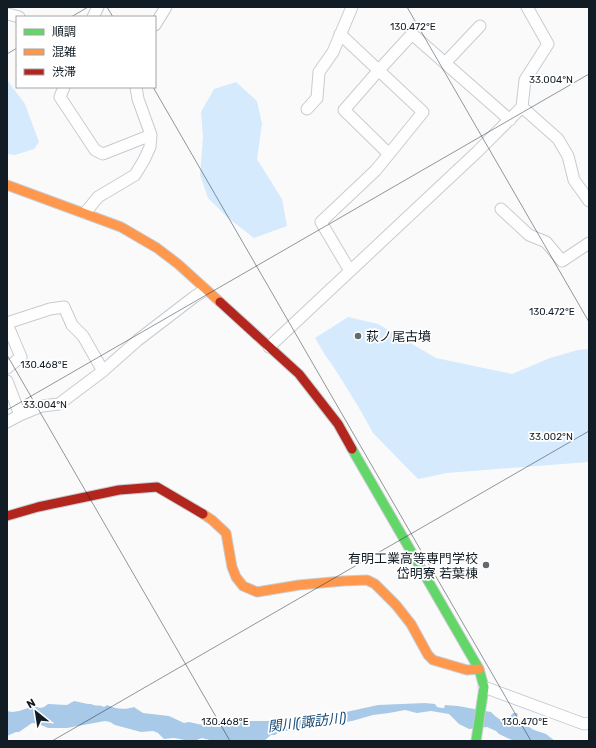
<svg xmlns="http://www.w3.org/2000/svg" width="596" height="748" viewBox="0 0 596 748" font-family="Rubik,'Noto Sans JP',sans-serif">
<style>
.green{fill:#d6eafd}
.water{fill:#a8cae8}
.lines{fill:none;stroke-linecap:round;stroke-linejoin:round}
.street-casing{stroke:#c7ccd1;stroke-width:13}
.fast-casing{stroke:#c7ccd1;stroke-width:11}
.slow-casing{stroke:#c7ccd1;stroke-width:11}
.jam-casing{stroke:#c7ccd1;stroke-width:11}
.street{stroke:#fefefe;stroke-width:11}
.fast{stroke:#63d668;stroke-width:9}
.slow{stroke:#ff974d;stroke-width:9}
.jam{stroke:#b3261e;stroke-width:9}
.ticks{fill:none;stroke:#121c24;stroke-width:1;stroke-opacity:0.45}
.poi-dot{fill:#636a6f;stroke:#fff;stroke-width:1.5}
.labels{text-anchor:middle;stroke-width:3.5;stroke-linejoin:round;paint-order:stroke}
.poi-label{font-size:13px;fill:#121c24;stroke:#fff;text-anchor:start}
.water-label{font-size:14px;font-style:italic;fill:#184c76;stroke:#fff}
.ticks-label{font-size:10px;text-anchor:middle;fill:#121c24;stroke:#fff;stroke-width:3.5;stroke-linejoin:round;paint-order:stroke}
</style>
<rect width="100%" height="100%" fill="#fafafa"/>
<path class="green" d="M7,80L25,104L39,142L34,149L15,155L7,154Z
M236,82L257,101L262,124L257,159L282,199L287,226L254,238L228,218L208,198L200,175L203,137L201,112L214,89Z
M348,317L378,324L436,358L512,374L550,358L578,350L589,349V462L447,473L418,479L373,433L362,413L348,390L333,366L325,355L315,338Z"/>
<path class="water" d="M74,701L88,704H91C96,707 100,704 104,707L107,705C115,709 125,710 134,707L143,713L169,716L184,723L189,722L207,726L219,727L238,721H267L346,712L378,705L425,703L435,704L437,707L442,708H444L445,705L458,706L491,712L495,716L499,719L507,720L513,713H516L518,714L515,721L522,726L529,727L534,730L546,734L555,741H514L499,734L496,731L487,727L469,729L459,724L449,714L431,711L417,713L405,710L389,713L373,715L352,721L332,724L316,728L303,727L287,731L282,730L275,735H271L264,741H213L202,738C189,744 186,739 173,738C170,738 167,739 164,739L158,733L153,731L141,732L115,725L110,722L105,721L67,728H48L39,724L32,723L22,730L19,732H16L7,736V711L12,712L19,711L34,706L40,708L44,707L48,704L67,705Z"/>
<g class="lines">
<defs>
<path id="street" d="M8,14L19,17
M93,17L98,7
M155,25L166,7
M340,34L423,112L376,170L321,222L350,271
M445,63L480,26
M64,87L60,97L95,150L103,154L151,135
M522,107L558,139L568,156L574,180L589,201
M307,109L317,98L319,72L333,52L352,7
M389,154L344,110L379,70L412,34L510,120
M501,209L529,235L546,242L562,261L589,243
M85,213L98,197L135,175L144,160L150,147L151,135L138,99L136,87
M7,323L50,309L64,307L72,325L83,336L103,371
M7,324L21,357L7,368
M269,347L477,152L522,107L525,80L548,44L527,7
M7,381L20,415
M7,422L20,415L42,406L59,404L103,371L138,340L194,297L205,290
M484,687L584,724L589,723"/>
<path id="fast" d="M352,449L479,669L484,687L476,741"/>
<path id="slow" d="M7,185L121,227L157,248L178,264L220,302
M203,514L212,520L226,533L232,567L236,577L243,586L257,592L299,585L343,581L367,580L375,584L396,605L411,624L428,655L433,660L467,670L479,669"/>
<path id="jam" d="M220,302L299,374L338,424L352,449
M7,516L38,507L119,490L157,487L203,514"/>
</defs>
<use href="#street" class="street-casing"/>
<use href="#fast" class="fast-casing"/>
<use href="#slow" class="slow-casing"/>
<use href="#jam" class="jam-casing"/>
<use href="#street" class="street"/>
<use href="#fast" class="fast"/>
<use href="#slow" class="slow"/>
<use href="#jam" class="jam"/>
</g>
<path class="ticks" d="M107,7L113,17M407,7L589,322M71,17L88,7M7,54L17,48M153,87L531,741M7,355L230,741M7,410L589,74M52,741L589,431"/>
<g class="poi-dot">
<circle cx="358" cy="336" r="4"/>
<circle cx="486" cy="565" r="4"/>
</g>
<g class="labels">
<g class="poi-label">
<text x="366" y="341">萩ノ尾古墳</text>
<text x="478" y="563" text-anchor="end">有明工業高等専門学校<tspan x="478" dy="15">岱明寮 若葉棟</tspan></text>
</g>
<g class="water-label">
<text transform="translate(307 722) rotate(-7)" y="5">関川(諏訪川)</text>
</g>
</g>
<g class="ticks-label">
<text x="413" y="30">130.472°E</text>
<text x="551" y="83">33.004°N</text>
<text x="552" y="315">130.472°E</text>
<text x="44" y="368">130.468°E</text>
<text x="45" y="408">33.004°N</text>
<text x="551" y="440">33.002°N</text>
<text x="225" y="725">130.468°E</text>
<text x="525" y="725">130.470°E</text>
</g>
<rect width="596" height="748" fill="none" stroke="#121c24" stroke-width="16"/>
<rect x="16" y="16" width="140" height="72" fill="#ffffff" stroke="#a0a4a7"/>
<rect x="24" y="29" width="20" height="6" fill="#63d668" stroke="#a0a4a7"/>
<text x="52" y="36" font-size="12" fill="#121c24">順調</text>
<rect x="24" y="49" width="20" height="6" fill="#ff974d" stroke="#a0a4a7"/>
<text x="52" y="56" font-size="12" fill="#121c24">混雑</text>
<rect x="24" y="69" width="20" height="6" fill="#b3261e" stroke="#a0a4a7"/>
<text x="52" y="76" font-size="12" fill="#121c24">渋滞</text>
<g transform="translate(36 712) rotate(330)" stroke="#ffffff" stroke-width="3" paint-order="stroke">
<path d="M0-3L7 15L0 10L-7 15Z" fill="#121c24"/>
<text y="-6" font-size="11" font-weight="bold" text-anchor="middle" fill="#121c24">N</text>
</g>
</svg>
